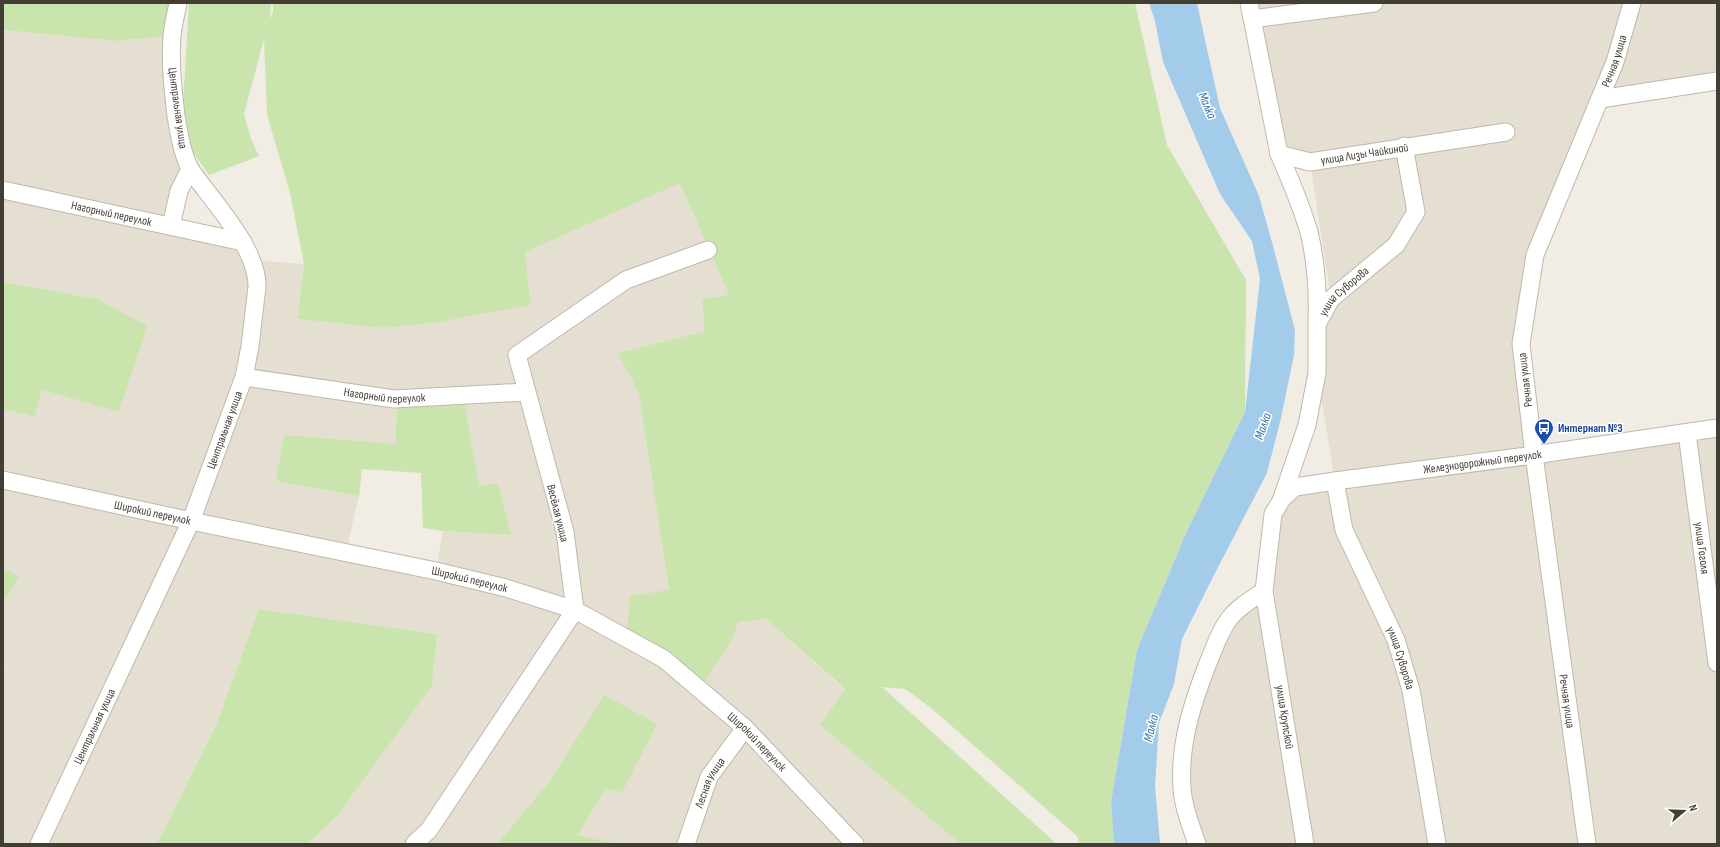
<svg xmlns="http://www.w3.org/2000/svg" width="1720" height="847" viewBox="0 0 1720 847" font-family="'Sofia Sans Condensed',sans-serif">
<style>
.residential{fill:#e5dfd2;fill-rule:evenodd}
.green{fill:#cae4ae}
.water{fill:#a3cceb}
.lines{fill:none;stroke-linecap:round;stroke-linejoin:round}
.minor-casing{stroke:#bfb8aa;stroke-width:19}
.minor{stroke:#fff;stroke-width:17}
.labels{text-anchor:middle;stroke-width:3;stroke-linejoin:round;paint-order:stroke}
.street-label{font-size:12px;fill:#433e34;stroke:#fff}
.transit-label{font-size:12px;font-weight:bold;fill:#164399;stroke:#fff;text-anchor:start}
.water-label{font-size:13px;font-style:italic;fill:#3474a8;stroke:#fff}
</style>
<rect width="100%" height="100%" fill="#f1ede4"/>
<path class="residential" d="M1249,3H1717V81L1600,99L1535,255L1521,344L1534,455L1717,428V844H1197L1182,764L1219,637L1264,591L1282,499L1335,481L1317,373V324L1331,299L1310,162L1279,154Z
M3,30L115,41L172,36L185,158L171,226L243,242L252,260L304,264L297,319L384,328L439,322L531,305L525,252L680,182L729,295L705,331L618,353L639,394L669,590L733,638L737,622L766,619L845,690L820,725L960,844H618L578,835L606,789L657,724L550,781L497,844H307L337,816L432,686L437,634L259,609L216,725L157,844H3V674L5,671L3,669V602L20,577L3,568V409L33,417L42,390L119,412L97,299L3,282ZM397,407L479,488L511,535L443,531L436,570L346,552L359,496L276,481L395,444Z"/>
<path class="green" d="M3,3H178L172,36L115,41L3,30Z
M189,3H271L270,19L273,12V3H1135L1167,145L1246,280L1245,412L1186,533L1137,650L1111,802L1114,844H1079L1077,836L931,708L905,689L882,687L1057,844H960L820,725L845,689L766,619L738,622L733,638L699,689L627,639L630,596L669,590L639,394L618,353L705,331L702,299L729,295L680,183L525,252L531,305L439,322L384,328L297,319L304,264L290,193L267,115L264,39L244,114L251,139L259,156L209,175L192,151L183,103Z
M3,282L97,299L147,326L119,412L42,390L34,417L3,409Z
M463,395L479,487L498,483L511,535L443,531L423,528L421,473L362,469L359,496L276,481L284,435L395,444L397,407Z
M3,568L20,577L3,602Z
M259,609L437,634L432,686L337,816L307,844H157L216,725Z
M604,695L657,724L622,792L606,789L578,835L618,844H497L550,781Z"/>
<path class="water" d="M1149,3H1197L1220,108L1259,196L1273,246L1295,330L1294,355L1281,418L1267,473L1214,575L1182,639L1174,684L1159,723L1155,786L1160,844H1114L1111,802L1137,650L1186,533L1245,412L1260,279L1252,241L1220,194L1163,62L1155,21Z"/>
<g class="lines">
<defs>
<g id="minor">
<path id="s1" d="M1249,3L1279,154L1310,162L1506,132"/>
<path d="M1252,19L1374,3"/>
<path d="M1600,99L1717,81"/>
<path d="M1279,154C1290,179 1301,205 1309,232C1316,261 1318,292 1317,321"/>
<path id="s2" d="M3,190L243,242"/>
<path d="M171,226L179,191L190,169"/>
<path id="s3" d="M244,377L394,399L526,392"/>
<path id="s4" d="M1687,433L1717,663"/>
<path id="s5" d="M3,480L191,521L436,571L506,588L575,610L664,659L745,728L855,844"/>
<path id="s6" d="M1335,481L1344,530L1396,640L1411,690L1437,844"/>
<path id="s7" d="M1282,498L1307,425L1317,373V324L1331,299L1396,245L1416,212L1404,146"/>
<path id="s8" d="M39,844L191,521L244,377L250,346L257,287C258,248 212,201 190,169C182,152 179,134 176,116C173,89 170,63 172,36C173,25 176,14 178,3"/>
<path d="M414,844L429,830L575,610L565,532L517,355L626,280L708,250"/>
<path id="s9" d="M686,844L709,777L745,728"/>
<path d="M1197,844C1191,826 1183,807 1182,788C1179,744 1192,704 1208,663C1214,649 1219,632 1229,619C1238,607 1252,599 1264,591"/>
<path id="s10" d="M1305,844L1264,591L1273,514L1282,499L1295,487L1335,481L1534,455L1717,428"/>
<path id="s11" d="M1587,844L1534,455L1521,344L1535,255L1615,62L1632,3"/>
</g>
</defs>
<use href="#minor" class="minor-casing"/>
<use href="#minor" class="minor"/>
</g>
<defs>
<symbol id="bus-pin" viewBox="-11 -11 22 30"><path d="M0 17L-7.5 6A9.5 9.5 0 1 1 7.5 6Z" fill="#1a4fb4" stroke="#fff"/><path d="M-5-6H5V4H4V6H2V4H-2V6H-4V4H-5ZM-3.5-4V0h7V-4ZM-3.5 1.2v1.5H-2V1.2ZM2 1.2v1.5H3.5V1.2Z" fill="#fff"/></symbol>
</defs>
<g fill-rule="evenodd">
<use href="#bus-pin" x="1533" y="417" width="22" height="30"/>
</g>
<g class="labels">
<g class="street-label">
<text dy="4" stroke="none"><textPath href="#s11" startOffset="804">Речная улица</textPath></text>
<text transform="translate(178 108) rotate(82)" y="4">Центральная улица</text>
<text dy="4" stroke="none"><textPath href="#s1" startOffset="241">улица Лизы Чайкиной</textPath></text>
<text dy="4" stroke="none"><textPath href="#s2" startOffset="111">Нагорный переулок</textPath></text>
<text dy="4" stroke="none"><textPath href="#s7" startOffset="222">улица Суворова</textPath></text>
<text transform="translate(1525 380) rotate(-97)" y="4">Речная улица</text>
<text dy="4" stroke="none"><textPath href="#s3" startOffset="142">Нагорный переулок</textPath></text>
<text dy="4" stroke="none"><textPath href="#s8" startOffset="454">Центральная улица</textPath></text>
<text dy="4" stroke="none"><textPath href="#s10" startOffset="558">Железнодорожный переулок</textPath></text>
<text dy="4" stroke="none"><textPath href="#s5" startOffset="153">Широкий переулок</textPath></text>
<text transform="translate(558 513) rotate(76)" y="4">Весёлая улица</text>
<text dy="4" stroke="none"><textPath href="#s4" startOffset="116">улица Гоголя</textPath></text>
<text dy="4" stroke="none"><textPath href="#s5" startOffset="477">Широкий переулок</textPath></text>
<text dy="4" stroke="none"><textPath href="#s6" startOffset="190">улица Суворова</textPath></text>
<text transform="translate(1567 701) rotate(82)" y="4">Речная улица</text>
<text transform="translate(1285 717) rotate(81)" y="4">улица Крупской</text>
<text dy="4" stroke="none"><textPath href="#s8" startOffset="130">Центральная улица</textPath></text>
<text dy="4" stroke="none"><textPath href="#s5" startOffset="813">Широкий переулок</textPath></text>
<text dy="4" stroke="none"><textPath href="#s9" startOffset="66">Лесная улица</textPath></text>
</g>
<g class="transit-label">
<text x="1558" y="432">Интернат №3</text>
</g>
<g class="water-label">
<text transform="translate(1208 105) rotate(67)" y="5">Малка</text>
<text transform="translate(1262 426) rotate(-71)" y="5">Малка</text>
<text transform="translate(1150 728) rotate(-76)" y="5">Малка</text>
</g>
</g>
<rect width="1720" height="847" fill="none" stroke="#433e34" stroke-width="8"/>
<g transform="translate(1684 811) rotate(71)" stroke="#ffffff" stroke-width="3" paint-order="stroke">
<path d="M0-3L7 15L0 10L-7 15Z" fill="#433e34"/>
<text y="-6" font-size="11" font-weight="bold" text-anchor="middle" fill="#433e34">N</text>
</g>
</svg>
